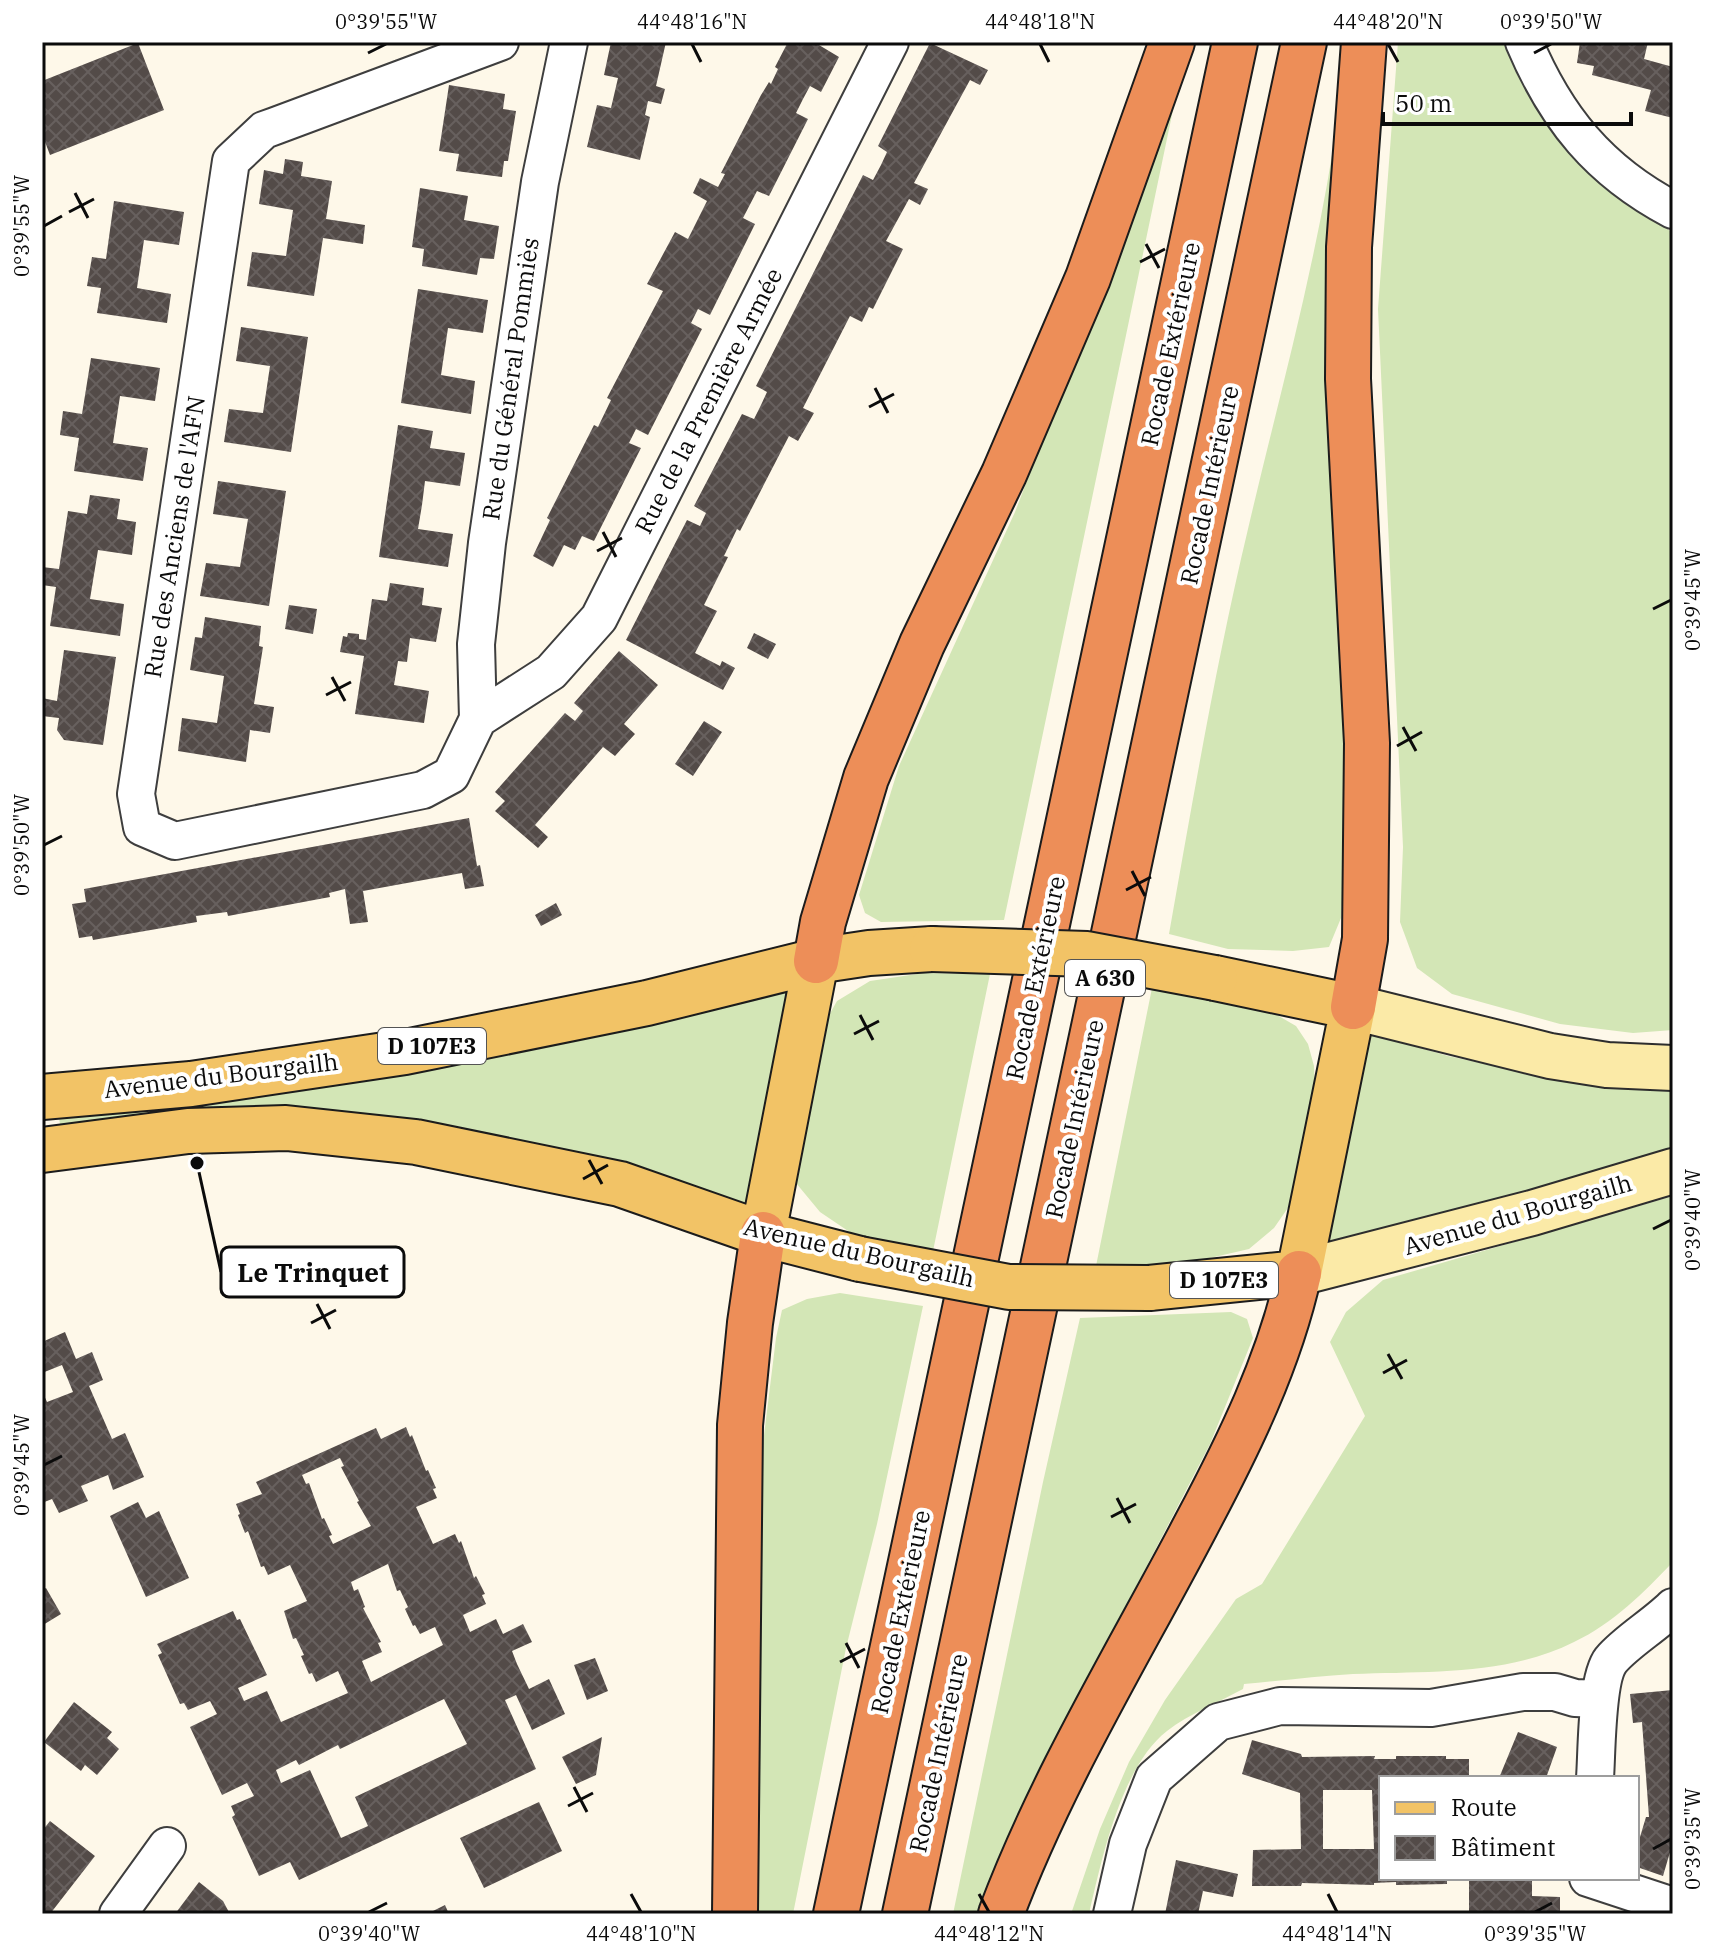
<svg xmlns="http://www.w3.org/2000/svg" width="1715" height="1956" viewBox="0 0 1715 1956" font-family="'IBM Plex Serif',serif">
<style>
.grass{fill:#d3e6b6}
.building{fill:url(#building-cross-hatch);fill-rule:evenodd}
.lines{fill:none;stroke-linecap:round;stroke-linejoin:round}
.minor-casing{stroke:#3e3e3e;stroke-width:40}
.secondary-casing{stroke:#2d2d2d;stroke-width:48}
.primary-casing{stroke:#1c1c1c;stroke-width:48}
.motorway-casing{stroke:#1c1c1c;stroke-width:48}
.minor{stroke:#fff;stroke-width:36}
.secondary{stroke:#fbeaa7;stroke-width:44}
.primary{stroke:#f2c366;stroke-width:44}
.motorway{stroke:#ed8e58;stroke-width:44}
.primary-bridge-casing{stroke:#1c1c1c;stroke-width:48;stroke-linecap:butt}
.primary-bridge{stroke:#f2c366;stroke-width:44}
.ticks{fill:none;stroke:#0b0b0b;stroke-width:3}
.labels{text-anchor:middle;stroke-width:8;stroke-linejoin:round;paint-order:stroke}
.shield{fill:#fff;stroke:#545454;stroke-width:2}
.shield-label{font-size:22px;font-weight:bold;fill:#0b0b0b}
.street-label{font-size:24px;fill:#0b0b0b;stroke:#fff}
.leader{fill:none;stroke:#0b0b0b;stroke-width:3}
.callout-dot{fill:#0b0b0b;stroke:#fff;stroke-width:3}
.callout{fill:#fff;stroke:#0b0b0b;stroke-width:3}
.callout-label{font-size:26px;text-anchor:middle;font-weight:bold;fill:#0b0b0b}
.neatline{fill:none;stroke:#0b0b0b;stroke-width:3}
.ticks-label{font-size:20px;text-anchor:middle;fill:#0b0b0b}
</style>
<defs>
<pattern id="building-cross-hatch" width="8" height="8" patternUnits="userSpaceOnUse" patternTransform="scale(2)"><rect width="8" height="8" fill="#534b48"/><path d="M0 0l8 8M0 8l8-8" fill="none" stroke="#67605e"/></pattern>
</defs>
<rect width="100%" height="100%" fill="#fef8e9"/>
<path class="grass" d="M1398,42H1506L1545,123L1591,175L1673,233V1030L1633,1033L1560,1024L1452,994L1417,968L1400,922L1403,847L1378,309Z
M1178,86L1004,920L881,922L865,913L859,895L899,766L1015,512Z
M1338,115L1347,828L1341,918L1329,947L1293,951L1228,949L1169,934C1193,799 1216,663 1248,529C1280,392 1319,255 1338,115Z
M924,973L990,974L933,1251L854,1235L820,1212L796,1183L819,1033L837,1001L870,981Z
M791,984L750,1205L742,1209L652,1172L593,1155L474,1133L61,1131L58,1111Z
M1152,988L1235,1003L1277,1015L1296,1026L1308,1044L1314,1066L1315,1093L1292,1202L1274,1228L1249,1249L1184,1264L1096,1266Z
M1370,1033L1448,1056L1548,1077L1673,1087V1156L1321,1248Z
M1673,1196V1562C1643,1593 1614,1623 1574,1642C1506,1676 1426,1671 1353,1674C1317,1676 1280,1681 1244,1684L1243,1689C1219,1702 1189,1714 1167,1731C1121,1767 1102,1858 1089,1914H1071L1100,1829L1129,1762L1165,1700L1236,1599L1262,1584L1365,1416L1330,1342L1346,1312L1383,1280Z
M840,1293L923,1306L877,1524L846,1648L793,1914H752L757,1492L776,1338L782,1310L807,1299Z
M1231,1312L1247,1319L1253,1338L1210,1444L1081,1693L987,1914H953L1043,1482L1080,1318Z"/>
<path class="building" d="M611,42H666L656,86L665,89L661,104L648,101L645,115L650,117L640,160L587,147L597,105L611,108L618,78L604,75Z
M788,42H814L839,57L821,92L810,86L803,99L796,113L808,119L769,196L757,191L743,218L755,224L710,315L698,309L691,323L702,329L648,435L636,429L629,443L641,448L594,541L582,536L575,550L564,545L553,567L533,556L550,520L547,518L594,425L598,427L611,400L607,398L663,291L647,284L675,232L688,239L707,201L693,193L700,178L718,187L725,174L721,173L761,95L769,82L771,84L778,69L775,67Z
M1580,42H1648L1644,59L1673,67V118L1645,111L1651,90L1592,75L1594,66L1577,63Z
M138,43L164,110L50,155L42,134V81Z
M930,43L988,70L980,85L970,80L914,183L928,189L920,205L909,199L886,241L903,249L873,309L869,307L862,322L850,316L803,408L814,413L798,441L789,436L740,531L737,529L724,556L728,557L704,605L717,611L695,653L720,666L722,661L735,668L723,690L626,640L687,520L700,526L706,513L694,506L742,414L754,419L761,405L767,392L756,386L863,175L873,180L881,165L887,152L878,146Z
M449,85L505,94L503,109L516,111L508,161H504L502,177L456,171L459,154L439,151Z
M285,159L303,162L301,176L332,181L326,219L365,225L363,244L323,238L314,296L247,286L252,252L286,256L293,210L259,204L264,170L283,174Z
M420,188L468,196L464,220L499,226L494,259L480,258L477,275L422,266L424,249L412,247Z
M114,201L184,212L179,245L144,240L137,288L171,294L167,323L97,313L101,288L87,286L92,257L106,259Z
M418,289L488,300L483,333L448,328L441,375L475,381L471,414L401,403Z
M241,327L308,337L291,452L224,442L229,409L263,413L270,366L236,361Z
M91,358L160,368L155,401L120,396L113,443L148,448L143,481L74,471L79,438L60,435L63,411L82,414Z
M398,425L433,431L430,448L465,453L460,486L425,481L422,505L418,529L453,534L448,567L379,557Z
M218,481L286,491L269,606L200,596L206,563L240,567L248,519L213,514Z
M90,495L120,499L117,519L136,522L132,555L98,550L90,599L124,604L120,636L50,626L56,587L42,585V567L59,569L68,511L87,514Z
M390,583L424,588L422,605L442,608L436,642L410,638L407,662L398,661L394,685L429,691L424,723L355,714L364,656L340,652L343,636L347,637L348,633L359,634V639L366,640L372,599L387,601Z
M289,605L317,609L313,634L285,629Z
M205,617L261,626L259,646L263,647L254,704L274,707L270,733L250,730L246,762L178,751L182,718L217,723L224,676L190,670L195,637L202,638Z
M754,633L776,644L768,659L747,648Z
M64,650L116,657L103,745L64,740L57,730L59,718L42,716V698L57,701Z
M619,651L658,685L624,724L635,734L624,746L615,756L603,747L535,825L548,837L538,848L495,811L505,801L495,792L565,713L575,721L583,711L574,703Z
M704,721L722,732L693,776L675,764Z
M469,818L477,866L480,865L484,886L465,889L462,873L363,891L368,922L350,924L345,889L329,893L330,897L228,916L227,912L196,916L197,922L93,940L92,936L79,938L72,904L86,902L84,889Z
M556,903L562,915L541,926L535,915Z
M65,1332L76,1359L92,1352L103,1380L89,1386L112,1439L125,1433L144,1477L113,1490L108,1475L81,1486L88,1501L59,1513L52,1499L42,1503V1391L47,1402L73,1392L62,1365L42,1373V1342Z
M406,1427L410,1437L412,1435L426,1471L428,1470L436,1488L433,1489L437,1498L416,1507L433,1544L455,1534L459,1543L461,1541L474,1578L476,1576L485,1594L482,1595L486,1604L463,1615L470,1632L496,1619L503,1634L523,1624L532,1642L512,1651L517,1664L529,1689L549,1679L565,1714L532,1730L516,1695L505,1700L536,1769L299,1880L290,1862L259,1876L232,1817L235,1815L231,1806L254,1796L247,1783L222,1795L190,1727L217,1714L210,1701L188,1710L184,1703L180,1704L158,1655L162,1653L157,1644L233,1611L237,1620L240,1619L267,1675L238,1688L244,1701L267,1691L281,1722L348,1693L338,1671L316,1682L312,1673L309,1674L301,1656L304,1655L296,1638L293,1639L284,1611L307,1601L290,1565L268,1575L264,1566L261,1567L248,1531L245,1533L238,1515L240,1514L236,1504L262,1494L256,1482L376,1428L381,1439ZM340,1458L344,1466L341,1467L359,1501L357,1502L371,1526L333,1544L329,1536L332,1535L324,1518L322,1519L309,1483L306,1484L302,1475ZM388,1564L397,1591L400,1590L408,1607L405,1609L413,1626L415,1625L420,1634L435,1627L443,1645L371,1682L362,1661L382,1652L378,1643L381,1642L363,1608L365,1607L358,1589L354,1591L351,1582ZM444,1699L467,1744L355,1797L368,1826L341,1838L310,1770L281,1783L276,1770L296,1760L299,1765L338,1745L340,1749Z
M138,1502L146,1518L159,1511L189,1578L146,1597L110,1516Z
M46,1588L61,1614L43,1625L42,1590Z
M595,1658L608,1691L587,1700L574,1665Z
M1673,1690V1842L1663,1876L1637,1867V1847L1646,1817H1649L1642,1722L1633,1723L1630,1694Z
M74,1702L112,1732L107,1738L119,1749L97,1775L85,1765L81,1771L44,1742Z
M1518,1732L1557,1747L1546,1778H1499Z
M602,1737L596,1775L576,1784L562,1757Z
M1252,1740L1301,1754L1302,1757L1375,1756L1374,1759H1396V1756H1446V1759H1469V1778H1381V1878H1532V1896L1560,1897V1914H1469V1881H1447V1884L1396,1885V1882L1374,1883V1885L1302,1883L1301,1886H1252L1253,1850L1301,1849L1300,1793L1242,1774ZM1323,1790H1372L1374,1849H1323Z
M539,1802L562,1851L484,1888L460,1838Z
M50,1821L95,1856L50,1914H42V1831Z
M1176,1860L1238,1874L1233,1897L1203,1891L1198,1914H1165Z
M199,1882L223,1901L230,1914H175Z
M445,1905L449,1914H427Z"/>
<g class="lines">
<defs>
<path id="minor" d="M500,42L275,126L264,130L231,161L136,794L142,827L175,841L423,790L451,775L478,719L476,644L487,543L540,182L569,42
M1524,42C1556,118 1599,171 1673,210
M478,719L551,672L599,618L890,42
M1595,1778C1597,1752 1596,1679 1611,1660C1626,1642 1655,1625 1673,1607
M1588,1878L1673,1906
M118,1914L167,1846
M1112,1914L1128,1844L1154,1778L1218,1722L1280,1706L1431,1708L1523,1692H1555L1575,1698L1600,1699"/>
<path id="secondary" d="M1353,1007L1550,1056L1607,1065L1673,1068
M1299,1273L1532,1213L1673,1171"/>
<path id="primary" d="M42,1097L191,1084L405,1052L647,1003L816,961L869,953L932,949
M42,1150L188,1131L286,1128L416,1142L620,1184L763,1234L860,1259
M763,1234L816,961
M1149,1288L1299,1273L1353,1007L1215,978"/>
<path id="motorway" d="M816,961L823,922L866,778L922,644L1004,474L1088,278L1172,42
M1353,1007L1365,939L1367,743L1348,379L1349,247L1364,42
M735,1914L740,1425L750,1323L763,1234
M836,1914L1235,42
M905,1914L1304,42
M1001,1914C1052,1778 1129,1653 1196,1525C1239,1444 1279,1363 1299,1273"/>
</defs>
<use href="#minor" class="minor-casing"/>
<use href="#secondary" class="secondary-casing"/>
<use href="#primary" class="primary-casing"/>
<use href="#motorway" class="motorway-casing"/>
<use href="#minor" class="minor"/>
<use href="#secondary" class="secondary"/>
<use href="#primary" class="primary"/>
<use href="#motorway" class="motorway"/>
<defs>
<path id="primary-bridge" d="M932,949L1087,954L1215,978
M860,1259L1009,1287L1149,1288"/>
</defs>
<use href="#primary-bridge" class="primary-bridge-casing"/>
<use href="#primary-bridge" class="primary-bridge"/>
</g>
<path class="ticks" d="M692,44L701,62M1040,44L1049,62M1388,44L1398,62M368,53L386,44M1534,53L1551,44M75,193L88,218M69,212L94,199M44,226L62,216M1146,244L1159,268M1140,262L1165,249M875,388L888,413M869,407L894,394M603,532L616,557M597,551L622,538M1653,609L1671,600M332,677L345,701M326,695L351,682M1403,727L1416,751M1397,746L1422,732M44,845L62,836M1132,871L1145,896M1126,890L1151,877M860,1015L873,1040M854,1034L879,1021M589,1160L602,1184M583,1179L608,1165M1653,1229L1671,1220M317,1304L330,1329M311,1323L336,1310M1388,1354L1402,1379M1383,1373L1407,1360M44,1465L62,1456M1117,1498L1130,1523M1111,1517L1136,1504M846,1643L859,1668M840,1662L865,1649M574,1787L587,1812M568,1806L593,1793M1653,1849L1671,1839M631,1894L641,1912M979,1894L989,1912M1328,1894L1337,1912M369,1912L387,1903M1535,1912L1552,1903"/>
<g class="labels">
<g class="shield">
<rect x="1065" y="960" width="80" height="36" rx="6"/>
<rect x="378" y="1028" width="108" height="36" rx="6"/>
<rect x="1170" y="1262" width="108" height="36" rx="6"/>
</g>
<g class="shield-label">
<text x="1105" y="986">A 630</text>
<text x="432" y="1054">D 107E3</text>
<text x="1224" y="1288">D 107E3</text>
</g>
<g class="street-label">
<text transform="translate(1171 344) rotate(-78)" y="8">Rocade Extérieure</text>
<text transform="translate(511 379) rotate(-82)" y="8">Rue du Général Pommiès</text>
<text transform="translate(709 401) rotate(-63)" y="8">Rue de la Première Armée</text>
<text transform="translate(1210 485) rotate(-78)" y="8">Rocade Intérieure</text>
<text transform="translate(175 537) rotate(-81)" y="8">Rue des Anciens de l'AFN</text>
<text transform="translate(1036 978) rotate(-78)" y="8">Rocade Extérieure</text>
<text transform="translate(221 1076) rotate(-7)" y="8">Avenue du Bourgailh</text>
<text transform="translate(1075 1119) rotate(-78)" y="8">Rocade Intérieure</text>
<text transform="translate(1518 1215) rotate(-16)" y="8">Avenue du Bourgailh</text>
<text transform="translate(859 1253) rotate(13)" y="8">Avenue du Bourgailh</text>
<text transform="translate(901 1612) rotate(-78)" y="8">Rocade Extérieure</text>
<text transform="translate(939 1753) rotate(-78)" y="8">Rocade Intérieure</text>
</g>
</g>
<path class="leader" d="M197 1163L221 1272"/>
<circle class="callout-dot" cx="197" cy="1163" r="8"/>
<rect class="callout" x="221" y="1247" width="183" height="50" rx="8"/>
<g class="callout-label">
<text x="313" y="1282">Le Trinquet</text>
</g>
<rect width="1715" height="1956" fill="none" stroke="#ffffff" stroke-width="88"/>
<rect x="1379" y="1776" width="260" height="104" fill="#ffffff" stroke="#9d9d9d" stroke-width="2"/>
<rect x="1395" y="1802" width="40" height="12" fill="#f2c366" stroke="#9d9d9d" stroke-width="2"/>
<text x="1451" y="1816" font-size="24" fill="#0b0b0b">Route</text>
<rect x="1395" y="1836" width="40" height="24" fill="url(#building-cross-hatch)" stroke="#9d9d9d" stroke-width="2"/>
<text x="1451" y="1856" font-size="24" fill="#0b0b0b">Bâtiment</text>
<path d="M1383 112v12h248v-12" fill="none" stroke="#0b0b0b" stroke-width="4"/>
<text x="1395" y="112" font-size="24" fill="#0b0b0b" stroke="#ffffff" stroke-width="6" paint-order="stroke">50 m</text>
<rect x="44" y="44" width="1627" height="1868" class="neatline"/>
<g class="ticks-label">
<text x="386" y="29">0°39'55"W</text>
<text x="692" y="29">44°48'16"N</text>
<text x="1040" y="29">44°48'18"N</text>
<text x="1388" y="29">44°48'20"N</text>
<text x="1551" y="29">0°39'50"W</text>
<text transform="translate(22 226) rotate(-90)" y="7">0°39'55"W</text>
<text transform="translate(1693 600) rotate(-90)" y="7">0°39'45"W</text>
<text transform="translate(22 845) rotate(-90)" y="7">0°39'50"W</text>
<text transform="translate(1693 1220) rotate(-90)" y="7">0°39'40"W</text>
<text transform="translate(22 1465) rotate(-90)" y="7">0°39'45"W</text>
<text transform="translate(1693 1839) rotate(-90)" y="7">0°39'35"W</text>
<text x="369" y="1941">0°39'40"W</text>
<text x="641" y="1941">44°48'10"N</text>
<text x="989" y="1941">44°48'12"N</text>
<text x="1337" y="1941">44°48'14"N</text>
<text x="1535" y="1941">0°39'35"W</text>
</g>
</svg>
